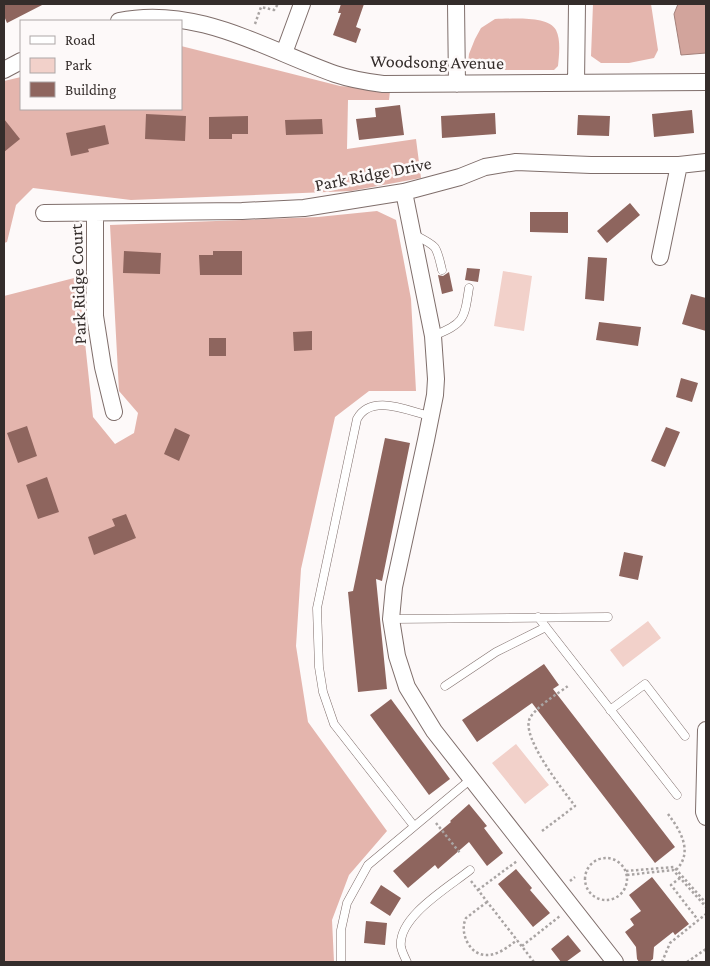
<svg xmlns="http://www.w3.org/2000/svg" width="710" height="966" viewBox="0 0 710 966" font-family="'Crimson Pro',serif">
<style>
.green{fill:#f2d1ca}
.forest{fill:#e4b5ad}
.water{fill:#d2a49c;stroke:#a3807a}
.building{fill:#8e655e}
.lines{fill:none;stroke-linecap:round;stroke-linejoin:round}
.service-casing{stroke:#7f6e6b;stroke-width:9}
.minor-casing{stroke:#7f6e6b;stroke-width:18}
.path{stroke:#a9a4a3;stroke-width:2.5;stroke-dasharray:2.5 2.5;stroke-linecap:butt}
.service{stroke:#fff;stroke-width:8}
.minor{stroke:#fff;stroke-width:16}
.labels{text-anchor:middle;stroke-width:5;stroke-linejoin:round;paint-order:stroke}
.street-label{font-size:18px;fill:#342d2b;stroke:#fdf9f9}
</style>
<rect width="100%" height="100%" fill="#fdf9f9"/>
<path class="green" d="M503,271L532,276L524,331L494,326Z
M648,621L661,638L623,667L610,650Z
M516,744L549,785L525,804L492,763Z"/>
<path class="forest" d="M593,4H651L658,50L654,58L629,63H601L591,56Z
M495,19C510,19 548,15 556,30C561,40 559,55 558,66L554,70H473L468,63L469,54L475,39L481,28Z
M181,46L340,86L390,91L389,100H348L347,149L416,139L421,178L351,191L131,200L33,188L16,205L7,242L4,243V81L21,77V109H181Z
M377,211L396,220L411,299L416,391H369L335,417L301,569L296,646L308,722L387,831L349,875L332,920L334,962H4V296L78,277L93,417L115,444L134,433L138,413L119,391L110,225L318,217Z"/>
<path class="water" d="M678,4H706V53L681,55L674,14Z"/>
<path class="building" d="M4,4H44L7,23L4,16Z
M341,4H364L356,27L361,29L356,43L333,35L341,13H338Z
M400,105L404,135L359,140L356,119L376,117L375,108Z
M692,110L694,133L654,137L652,114Z
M495,113L496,134L442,138L441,116Z
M146,114L186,116L185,141L145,139Z
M578,115L610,116L609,136L577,135Z
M248,116V134H232V139H209V117Z
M4,119L20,139L4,152Z
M322,119L323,134L286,135L285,120Z
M105,125L109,144L88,149L89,152L71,156L66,133Z
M630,203L640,215L607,243L597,231Z
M530,212H568V233L530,232Z
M124,251L161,253L160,274L123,273Z
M213,251H242V275H200L199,255H213Z
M588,257L607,258L604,301L585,299Z
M467,268L480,269L478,282L465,280Z
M449,272L453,291L442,294L438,275L443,276Z
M691,294L706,298V331L682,324Z
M599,322L641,327L638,346L596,340Z
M312,331V350L294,351L293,332Z
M209,338H226V356H209Z
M681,378L698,383L692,402L676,397Z
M27,426L37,456L18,463L7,433Z
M666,427L680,432L665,467L651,461Z
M175,428L190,435L179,461L164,454Z
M385,438L410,443L382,581L376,579L387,689L358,692L348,592L353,591Z
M47,477L59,512L38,519L26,485Z
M126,514L136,538L94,555L88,537L115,526L112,519Z
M624,552L643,556L638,580L619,576Z
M544,664L559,685L553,689L675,847L655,863L532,703L477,742L462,720Z
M391,699L450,779L429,795L370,715Z
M469,804L487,826L484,828L503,853L487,866L469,842L438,869L435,865L408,888L393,871L451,822L450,821Z
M516,869L532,888L530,890L550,913L533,927L498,884Z
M652,877L689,924L675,935L673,932L654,947L653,959L649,962H639L637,959L636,947L625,932L634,925L630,919L641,911L629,895Z
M381,885L401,898L390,916L370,903Z
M366,921L387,923L385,945L364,943Z
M568,935L581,951L566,962H561L551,949Z"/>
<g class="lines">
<defs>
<path id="service" d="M415,235C438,247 436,245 442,270
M433,336C464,323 464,321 469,288
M538,617L677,795
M391,619L608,617
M445,686L496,652L546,627
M610,710L645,684L685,736
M414,826L334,724L323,692L319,667L317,608L357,419C371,393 408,411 430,416
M341,962V930L347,903L368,865L471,779
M407,962C405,958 402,952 401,947C397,917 449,887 470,870"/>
<path id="minor" d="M456,4L457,84
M119,21C196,5 265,49 335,74C350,79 367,82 383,84L706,82
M284,53L302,4
M4,70L21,61
M576,83L577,4
M404,192L433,336L436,379L435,395L426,440L394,587L391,619L397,656L407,687L434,731L615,962
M44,213L242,211L304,208L404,192L460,177L485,167L516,162L591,165H679L706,162
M95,213V316L103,367L114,412
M660,257L679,165
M706,730L704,812L706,817"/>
</defs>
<use href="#service" class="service-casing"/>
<use href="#minor" class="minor-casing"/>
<path class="path" d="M255,24L261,7L274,10L278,4
M668,814C680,830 694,852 676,870
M436,823L460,853
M542,831L575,806C563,790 520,736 530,718C536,707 557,694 568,686
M585 879a21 21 0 1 1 42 0a21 21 0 1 1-42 0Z
M626,871L674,867L706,903
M627,875L673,870L706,907
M680,878L671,885L698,920
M471,881L534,962
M570,881L575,877
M478,890L517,861
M487,902L466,918C459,932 469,954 485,955C497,956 508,947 517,940
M522,946L560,916
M662,962L670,943L706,914
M687,962L706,949"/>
<use href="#service" class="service"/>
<use href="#minor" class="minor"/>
</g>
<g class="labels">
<g class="street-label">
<text transform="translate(437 62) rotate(1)" y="6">Woodsong Avenue</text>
<text transform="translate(373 174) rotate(-11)" y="6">Park Ridge Drive</text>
<text transform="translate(78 284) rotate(-92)" y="6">Park Ridge Court</text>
</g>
</g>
<rect width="710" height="966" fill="none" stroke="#342d2b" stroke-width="10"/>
<rect x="20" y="20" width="162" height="90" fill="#fdf9f9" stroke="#ada7a7"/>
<rect x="30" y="36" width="25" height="8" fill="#ffffff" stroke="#ada7a7"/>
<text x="65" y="45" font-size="15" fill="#342d2b">Road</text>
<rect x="30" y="58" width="25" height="15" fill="#f2d1ca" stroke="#ada7a7"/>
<text x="65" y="70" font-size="15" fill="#342d2b">Park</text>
<rect x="30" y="82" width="25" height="15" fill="#8e655e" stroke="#ada7a7"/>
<text x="65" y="95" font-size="15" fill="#342d2b">Building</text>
</svg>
